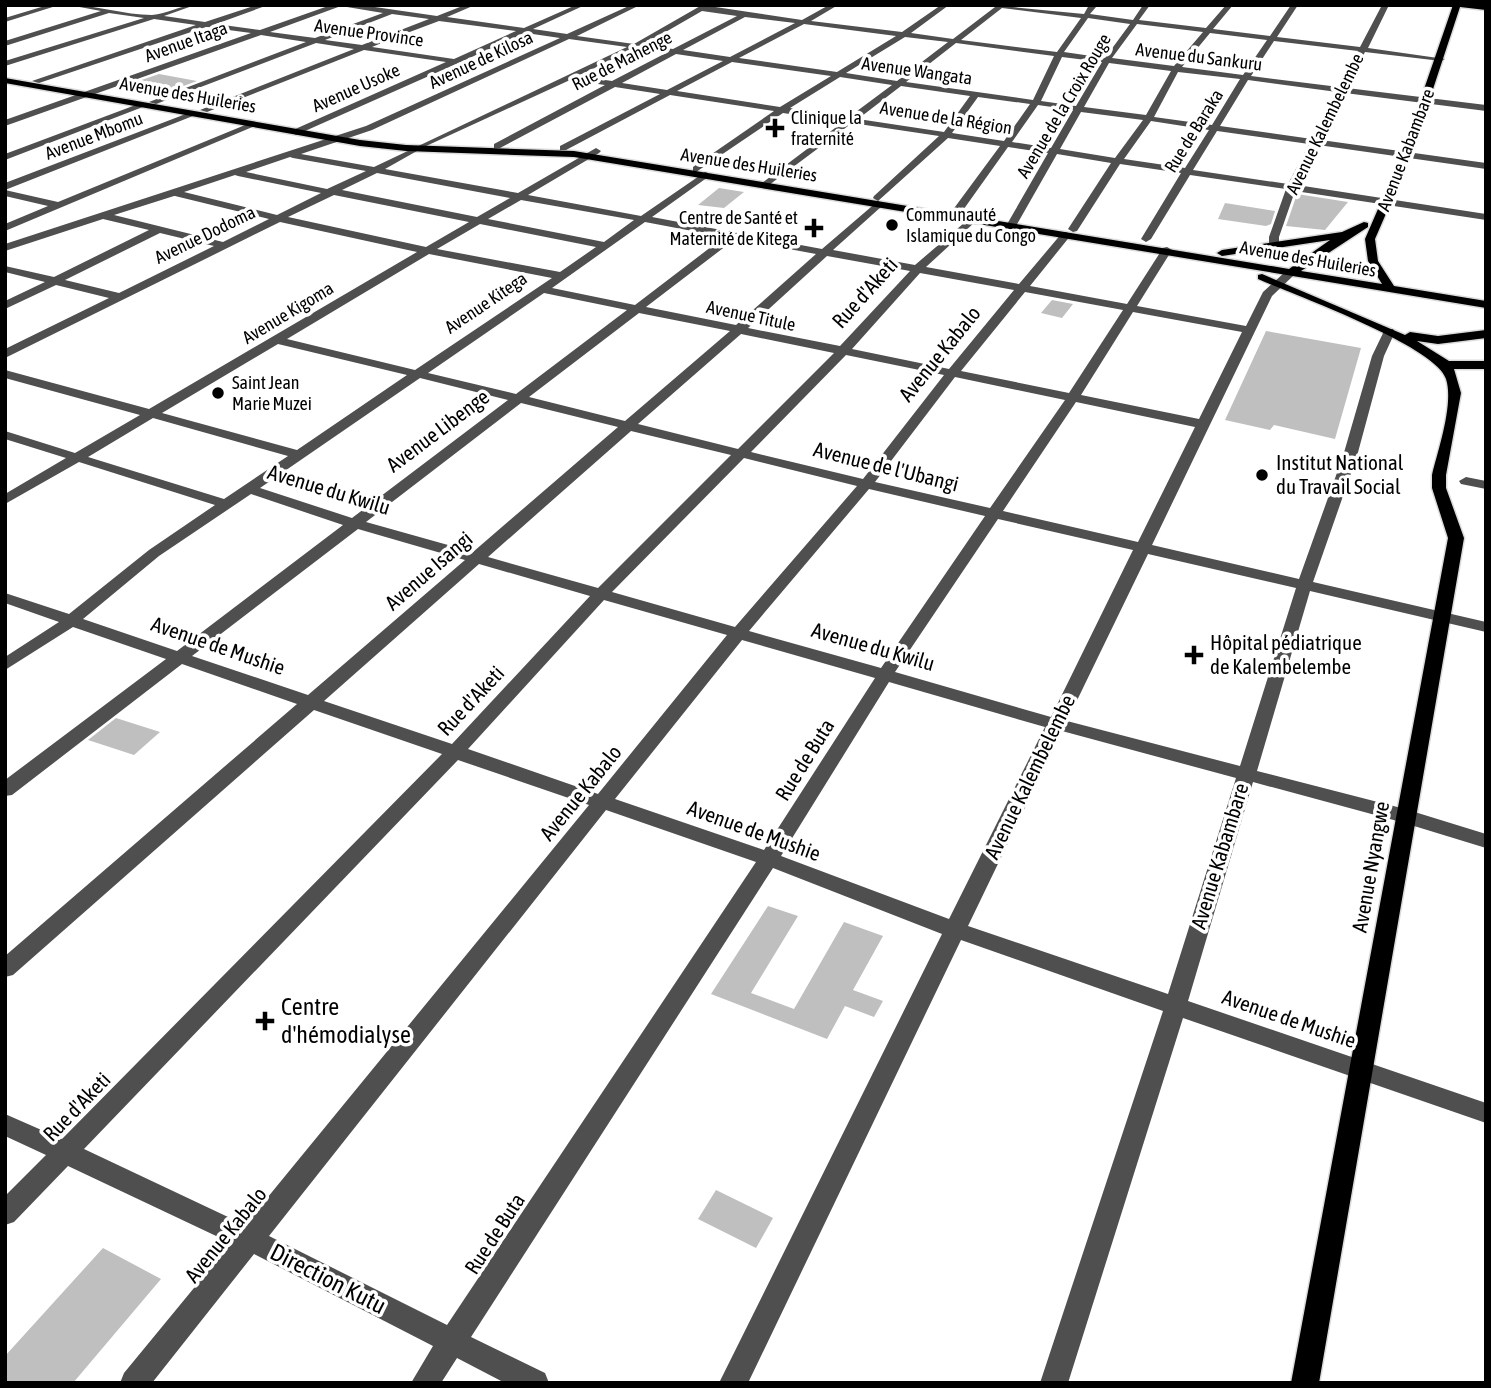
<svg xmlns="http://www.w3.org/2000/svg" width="1491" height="1388" viewBox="0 0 1491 1388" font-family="'Asap Condensed',sans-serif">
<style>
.building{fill:#bfbfbf}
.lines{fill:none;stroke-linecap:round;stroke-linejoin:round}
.major-casing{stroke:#dbdbdb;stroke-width:3}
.minor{fill:#4f4f4f;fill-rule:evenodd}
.major{fill:#000;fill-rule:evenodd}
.poi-dot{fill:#000;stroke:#fff;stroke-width:2.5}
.labels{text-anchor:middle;stroke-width:7;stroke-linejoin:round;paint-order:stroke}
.far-street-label{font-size:18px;fill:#000;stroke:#fff}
.far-poi-label{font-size:18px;fill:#000;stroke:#fff;text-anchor:start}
.street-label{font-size:21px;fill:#000;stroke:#fff}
.poi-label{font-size:21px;fill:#000;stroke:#fff;text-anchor:start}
.near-poi-label{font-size:24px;fill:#000;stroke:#fff;text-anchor:start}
.near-street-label{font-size:24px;fill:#000;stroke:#fff}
</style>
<rect width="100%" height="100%" fill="#fff"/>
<path class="building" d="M159,74L197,81L170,91L127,85Z
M719,188L744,192L724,208L698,205Z
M1297,194L1348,202L1325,230L1286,226Z
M1225,203L1275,211L1271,224L1266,226L1218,219Z
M1052,300L1073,304L1062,318L1041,313Z
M1266,331L1361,348L1335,439L1274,425L1270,430L1225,420Z
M116,718L160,732L134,755L88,740Z
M768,906L798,916L751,993L794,1009L844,922L883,936L853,990L883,1001L874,1017L845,1006L827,1039L711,994Z
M716,1190L773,1218L756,1248L698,1219Z
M103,1248L161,1279L73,1383H5V1356Z"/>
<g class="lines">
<defs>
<path id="major" d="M1453,5L1486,6V10L1460,7L1411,156L1375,239L1378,261L1394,286L1486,301V308L574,157L406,151L360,146L5,83V78L360,140L406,145L574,151L1289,269L1330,240L1222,256L1217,253L1222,250L1342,232L1364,222L1368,223V227L1301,271L1382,284L1368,261L1365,239L1401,156Z
M1262,274L1405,335L1410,332L1438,336L1486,330V338L1438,344L1417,341L1449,361H1486V369H1454L1461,393L1446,475V488L1464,538L1319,1383H1291L1448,538L1432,488V475C1438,450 1454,404 1446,379C1436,346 1294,295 1258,279V275Z"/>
</defs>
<use href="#major" class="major-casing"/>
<path class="minor" d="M48,5H59L5,22V18Z
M69,5C97,5 124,15 152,15C167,14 180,5 195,5L164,16L205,22L257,5H268L216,24L260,30L331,5H361L437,16L465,5H475L447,17L524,28L576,5H585L533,29L567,34L631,5H640L577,36L634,44L702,5L802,20L829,5H838L811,21L902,32L941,5H949L911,33L953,39L995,7L991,5L1084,14L1089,5H1094L1096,7L1090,14L1133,20L1143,5H1150L1139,20L1206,28L1226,5H1233L1213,29L1270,36L1291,5H1298L1277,37L1360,47L1382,5H1389L1368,48L1445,59L1441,61L1365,52L1347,88L1486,105V111L1345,93L1321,140L1486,163V169L1318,145L1297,185L1486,214V220L1295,191L1279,237V247L1274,250L1269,247V237L1286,189L1190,175L1151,239L1146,242L1141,239L1181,173L1120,164L1077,231L1073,232L1068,229L1111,163L1057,154L1016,226L1011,229L1006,226L1048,153L1008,147L961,213L957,214L952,211L1000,146L948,138L878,201L883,204L882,206L833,250L915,265L971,217L975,218V222L926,267L1019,284L1062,233L1066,232L1071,235L1030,286L1127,304L1163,248L1167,247L1172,250L1137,306L1246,326L1263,292L1285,272H1293V276L1272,296L1152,545L1299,579L1343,456L1372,356L1385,329H1393L1395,332L1384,356L1357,456L1313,582L1486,622V632L1310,591L1257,771L1405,809L1486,834V848L1401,822L1253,782L1188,1001L1486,1103V1123L1183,1018L1068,1383H1040L1163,1011L961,940L748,1383H719L942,934L773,868L471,1337L545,1373L549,1383H505L457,1358L441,1383H411L433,1346L254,1254L152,1383H120L124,1373L231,1243L68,1166L14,1222L5,1225V1196L46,1155L5,1136V1114L62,1139L442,754L314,710L13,975L5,977V956L297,704L182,664L12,795L5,796V780L166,659L73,627L5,670V657L59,622L5,603V593L69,614L149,550L215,505L79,462L5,504V494L66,458L5,439V431L75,453L140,415L5,378V370L149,409L417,252L280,222L5,358V349L109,298L56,285L5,309V301L45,282L5,272V266L54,277L149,230L103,219L5,251V244L366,126L560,38L526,33L296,135L292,132L293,130L446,62L364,50L207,112L200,110L354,49L316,43L156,104L149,102L306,42L261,35L5,126V120L251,33L206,27L39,83L32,81L196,25L154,19L5,66V61L144,18L109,13L5,46V41L101,11ZM341,6L383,13L315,38L270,32ZM1002,8L1081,18L1057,52L961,40ZM702,11L737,16L673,49L643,45ZM392,14L429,19L362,45L325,40ZM745,17L795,23L730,57L683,50ZM1088,18L1130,24L1105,58L1064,52ZM439,21L516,31L454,59L372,47L391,39L423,45V41L399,36ZM804,24L896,36L837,72L739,58ZM1137,24L1203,32L1174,66L1112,58ZM1210,33L1267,40L1243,75L1182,67ZM905,37L948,42L897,81L846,73ZM569,39L627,47L374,167L301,154L372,130ZM1274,41L1358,51L1339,87L1251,76ZM956,43L1054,56L1033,100L906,82ZM636,48L666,53L612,81L578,76ZM676,54L723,61L667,90L622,83ZM1062,57L1102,62L1076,106L1041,101ZM732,62L831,76L780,107L677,91ZM1109,63L1171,71L1146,115L1084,107ZM1178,72L1240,79L1212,125L1154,117ZM840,77L892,85L849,117L790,108ZM570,80L605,85L494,144V148H500L615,87L660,94L560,146V150H566L670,95L774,111L693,167V171L696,172L783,113L843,122L762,183L760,185L765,188L852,123L939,136L874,196L873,198L878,201L822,249L652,217L708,177V173L705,172L641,216L528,195L599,153L601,151L596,148L518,193L385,169L424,147ZM1248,80L1337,92L1312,139L1220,126ZM901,86L970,96L944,132L858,119ZM978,97L1030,104L1004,141L952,133ZM1038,105L1073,110L1051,148L1012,142ZM1081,112L1143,120L1115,158L1060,149ZM1151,121L1209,130L1185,168L1124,159ZM1217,131L1309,144L1288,184L1193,170ZM290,157L293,158L366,171L327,189L246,172ZM377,173L510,198L477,217L342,190ZM235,175L238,176L321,193L277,215L184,192ZM334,195L469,222L426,247L288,217ZM174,196H175L269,219L223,242L114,215ZM521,200L634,220L604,242L488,219ZM645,222L724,237L635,305L552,288ZM480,224L596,247L560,272L437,249ZM160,233L214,246L119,293L65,280ZM735,239L816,254L736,325L646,307ZM429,254L552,278L415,370L287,339ZM827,256L910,271L840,346L748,328ZM920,273L1014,290L949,369L852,349ZM1025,292L1123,310L1069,393L961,371ZM544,293L627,310L516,394L428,373ZM1133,312L1242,332L1199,419L1081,395ZM639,313L730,331L625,421L529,397ZM741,334L834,353L738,449L638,424ZM278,344L407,375L297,450L162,413ZM846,355L944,375L863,479L751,452ZM955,377L1065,400L990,508L875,482ZM420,378L508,400L352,518L260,488ZM1076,402L1195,427L1138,542L1003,511ZM521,403L618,427L473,552L366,522ZM153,418L288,456L224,499L88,457ZM631,431L731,455L598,588L488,557ZM744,458L857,486L735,627L612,592ZM869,489L985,516L881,668L749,631ZM251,494L343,525L177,651L83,619L159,556ZM998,519L1133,550L1051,717L895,672ZM358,529L465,560L308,695L192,656ZM1148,554L1296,588L1240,766L1067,721ZM479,564L590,596L452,744L324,701ZM604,600L727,635L598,794L468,749ZM742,640L875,678L764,850L615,799ZM889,682L1045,727L949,919L781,856ZM1062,731L1236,778L1168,994L968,926ZM458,760L589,805L245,1225L84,1149ZM606,810L756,862L447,1325L269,1236Z
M141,103L148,105L5,160V154Z
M191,112L198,114L5,190V183Z
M250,123L257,125L5,231V224L48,206L5,196V190L58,202Z
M1466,477L1486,481V489L1461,484L1459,481Z"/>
<use href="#major" class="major"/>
</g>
<g class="poi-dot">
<path d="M771.5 117.5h7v7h7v7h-7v7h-7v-7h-7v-7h7z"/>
<circle cx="892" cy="225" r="7"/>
<path d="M810.5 217.5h7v7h7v7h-7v7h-7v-7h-7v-7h7z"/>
<circle cx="218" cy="393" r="7"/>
<circle cx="1262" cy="475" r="7"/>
<path d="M1190.5 644.5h7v7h7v7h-7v7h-7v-7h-7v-7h7z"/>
<path d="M261.5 1010.5h7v7h7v7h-7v7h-7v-7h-7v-7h7z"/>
</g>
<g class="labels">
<g class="far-street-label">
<text transform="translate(369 33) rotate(8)" y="6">Avenue Province</text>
<text transform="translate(186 42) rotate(-20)" y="6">Avenue Itaga</text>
<text transform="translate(1199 57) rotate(7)" y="6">Avenue du Sankuru</text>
<text transform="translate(481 60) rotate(-25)" y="6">Avenue de Kilosa</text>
<text transform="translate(622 61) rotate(-27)" y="6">Rue de Mahenge</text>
<text transform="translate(917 71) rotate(8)" y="6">Avenue Wangata</text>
<text transform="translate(356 88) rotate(-24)" y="6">Avenue Usoke</text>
<text transform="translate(188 95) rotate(10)" y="6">Avenue des Huileries</text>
<text transform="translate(1064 106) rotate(-59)" y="6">Avenue de la Croix Rouge</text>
<text transform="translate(946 118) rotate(9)" y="6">Avenue de la Région</text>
<text transform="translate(1325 124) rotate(-64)" y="6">Avenue Kalembelembe</text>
<text transform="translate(1194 131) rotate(-58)" y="6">Rue de Baraka</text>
<text transform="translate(94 136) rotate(-21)" y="6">Avenue Mbomu</text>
<text transform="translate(1406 150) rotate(-69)" y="6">Avenue Kabambare</text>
<text transform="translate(749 165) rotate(9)" y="6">Avenue des Huileries</text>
<text transform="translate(205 235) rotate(-26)" y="6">Avenue Dodoma</text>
<text transform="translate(1308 259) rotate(10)" y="6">Avenue des Huileries</text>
<text transform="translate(486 303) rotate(-34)" y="6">Avenue Kitega</text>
<text transform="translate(288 313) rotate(-31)" y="6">Avenue Kigoma</text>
<text transform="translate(751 316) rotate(12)" y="6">Avenue Titule</text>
</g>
<g class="far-poi-label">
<text x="791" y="124">Clinique la<tspan x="791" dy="21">fraternité</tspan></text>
<text x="906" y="221">Communauté<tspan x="906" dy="21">Islamique du Congo</tspan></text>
<text x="798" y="224" text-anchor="end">Centre de Santé et<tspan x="798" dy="21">Maternité de Kitega</tspan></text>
<text x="232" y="389">Saint Jean<tspan x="232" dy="21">Marie Muzei</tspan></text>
</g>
<g class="street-label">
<text transform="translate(865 293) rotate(-48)" y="7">Rue d'Aketi</text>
<text transform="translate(940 354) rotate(-51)" y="7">Avenue Kabalo</text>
<text transform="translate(438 431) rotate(-37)" y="7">Avenue Libenge</text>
<text transform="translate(886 467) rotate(14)" y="7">Avenue de l'Ubangi</text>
<text transform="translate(329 490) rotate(17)" y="7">Avenue du Kwilu</text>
<text transform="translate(429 571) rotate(-41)" y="7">Avenue Isangi</text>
<text transform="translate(218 646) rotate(19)" y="7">Avenue de Mushie</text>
<text transform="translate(873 647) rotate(16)" y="7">Avenue du Kwilu</text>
<text transform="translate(471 701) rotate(-47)" y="7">Rue d'Aketi</text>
<text transform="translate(805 760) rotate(-58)" y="7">Rue de Buta</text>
<text transform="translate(1030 777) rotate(-64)" y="7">Avenue Kalembelembe</text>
<text transform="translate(581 793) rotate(-51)" y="7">Avenue Kabalo</text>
<text transform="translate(754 831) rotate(20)" y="7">Avenue de Mushie</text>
<text transform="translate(1220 856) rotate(-73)" y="7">Avenue Kabambare</text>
<text transform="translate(1371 867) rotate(-80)" y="7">Avenue Nyangwe</text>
<text transform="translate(1289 1019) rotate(19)" y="7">Avenue de Mushie</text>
<text transform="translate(77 1107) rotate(-46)" y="7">Rue d'Aketi</text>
<text transform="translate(495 1234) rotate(-57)" y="7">Rue de Buta</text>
<text transform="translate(226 1235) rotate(-51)" y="7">Avenue Kabalo</text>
</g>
<g class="poi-label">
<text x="1276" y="470">Institut National<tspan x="1276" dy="24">du Travail Social</tspan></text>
<text x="1210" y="650">Hôpital pédiatrique<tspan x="1210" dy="24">de Kalembelembe</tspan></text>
</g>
<g class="near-poi-label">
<text x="281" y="1015">Centre<tspan x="281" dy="28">d'hémodialyse</tspan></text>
</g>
<g class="near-street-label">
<text transform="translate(328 1279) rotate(27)" y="8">Direction Kutu</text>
</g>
</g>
<rect width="1491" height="1388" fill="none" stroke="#000000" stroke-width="14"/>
</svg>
